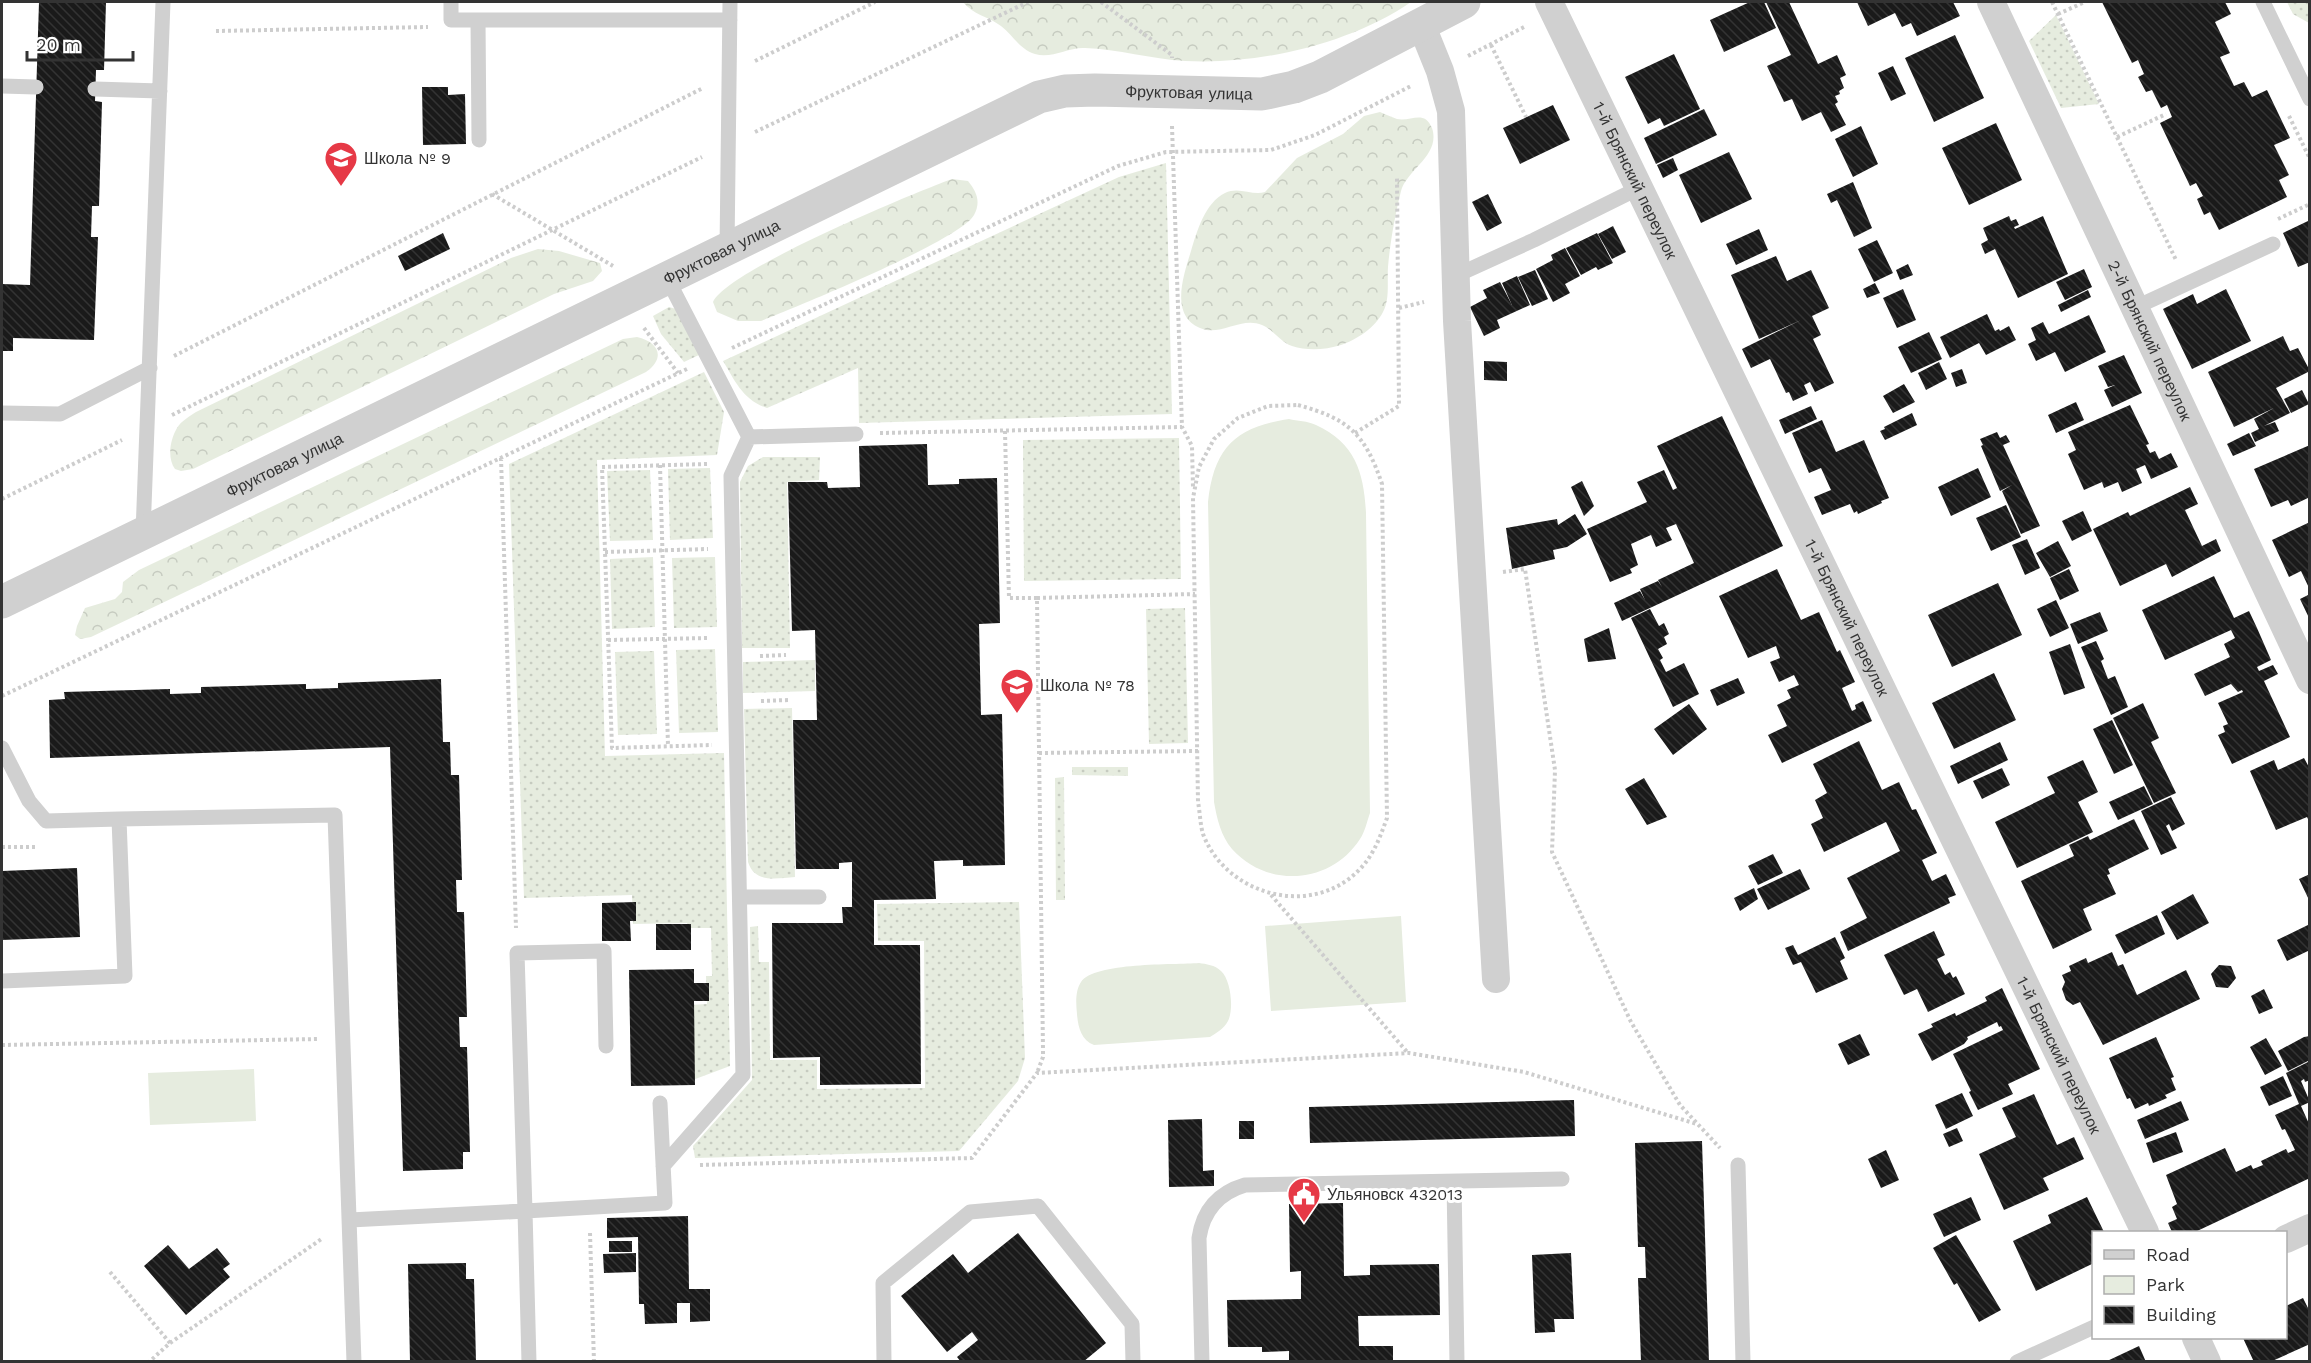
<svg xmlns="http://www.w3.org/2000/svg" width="2311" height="1363" viewBox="0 0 2311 1363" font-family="'Work Sans',sans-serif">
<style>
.green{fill:url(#green-dots)}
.forest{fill:url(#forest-crowns)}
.pitch{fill:#e6ecdf}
.building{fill:url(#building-back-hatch)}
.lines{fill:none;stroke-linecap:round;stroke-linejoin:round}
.path{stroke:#cdcdcd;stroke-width:4;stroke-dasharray:3 3;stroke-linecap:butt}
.service{stroke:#d0d0d0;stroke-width:15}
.minor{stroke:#d0d0d0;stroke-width:28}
.tertiary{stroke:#d0d0d0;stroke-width:33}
.labels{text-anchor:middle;stroke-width:6;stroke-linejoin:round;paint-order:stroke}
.street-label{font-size:16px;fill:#333;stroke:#fff}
.poi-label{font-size:16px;fill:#333;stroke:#fff;text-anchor:start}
</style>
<defs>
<pattern id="green-dots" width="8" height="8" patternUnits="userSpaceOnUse" patternTransform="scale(1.5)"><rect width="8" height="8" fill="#e6ecdf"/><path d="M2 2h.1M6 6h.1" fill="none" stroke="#c6cbc0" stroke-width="1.8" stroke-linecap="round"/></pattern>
<pattern id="forest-crowns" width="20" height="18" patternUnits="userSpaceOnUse" patternTransform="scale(1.5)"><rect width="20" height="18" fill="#e6ecdf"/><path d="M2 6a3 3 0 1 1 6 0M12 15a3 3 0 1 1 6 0" fill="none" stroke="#c6cbc0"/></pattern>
<pattern id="building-back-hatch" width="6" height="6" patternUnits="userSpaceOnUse" patternTransform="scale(1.5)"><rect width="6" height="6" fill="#1a1a1a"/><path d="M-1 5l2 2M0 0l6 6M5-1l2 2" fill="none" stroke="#333"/></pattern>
</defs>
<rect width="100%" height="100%" fill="#fff"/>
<path class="green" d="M2287,2H2309V23L2293,14Z
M2056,15L2099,104L2061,108L2029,41Z
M1166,163L1172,414L859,423L858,368L767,408C743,400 735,381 723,361L1119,177Z
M669,307L676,309L701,354L684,362L661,334L653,316Z
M704,372L724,412L717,455L597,460L605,756L724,753L730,1066L690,1081V1005L707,1004L706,976H712L711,928H688L687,923L633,924L632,895L524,898L509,464Z
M1179,438L1181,579L1024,581L1023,440Z
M763,457H820L819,480L787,482L790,648H742L740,482L748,466Z
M710,468L713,538L670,540L668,469Z
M650,470L653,540L610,541L607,471Z
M653,557L655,627L612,629L610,559Z
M715,557L717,627L674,628L672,558Z
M1185,608L1188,743L1149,744L1146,609Z
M715,649L718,732L679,733L676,650Z
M654,651L657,734L618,735L615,652Z
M815,660V691L743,693V662Z
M792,708L795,877C777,878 755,884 748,862L744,709Z
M1072,767H1128V776L1072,775Z
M1064,777L1065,900H1056L1055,778Z
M1019,902L1025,1058L1018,1081L959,1151L695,1158L693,1146L752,1080L750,927L758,926L759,962H769L770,1060H817V1089L925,1088L924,941H878L877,904Z"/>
<path class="forest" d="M963,2H1411C1350,44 1259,65 1185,61C1151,59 1118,49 1085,48C1068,47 1052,59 1035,54C1019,49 1013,35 1001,26C988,16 973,15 963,2Z
M1380,112C1385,114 1391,117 1397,119C1411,122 1424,109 1432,128C1441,155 1407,169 1401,191C1395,215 1390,243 1388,267C1387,282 1390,299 1383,312C1375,328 1356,340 1341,345C1325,350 1307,351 1292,346C1280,342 1273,329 1262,325C1241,316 1220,337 1200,328C1169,315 1184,274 1191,251C1197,231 1205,203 1225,193C1239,186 1252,196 1265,192L1297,158L1343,134L1364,116Z
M952,179L968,181C977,192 981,202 974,215C961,240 796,307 761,321H738L717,312L713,302C728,270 911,194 952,179Z
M538,249L559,251L600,263L602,271L593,281L554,294L193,469L181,471L175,469C167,458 170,440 177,428C181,421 190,416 196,412L511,258Z
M637,337C659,342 666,358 646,372L91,637L80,639L75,635L77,626L85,608L115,599L122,592L123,582L139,570L623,339Z"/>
<path class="pitch" d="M1289,419C1297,421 1308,421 1316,425C1356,443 1364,474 1366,513L1370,813C1367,821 1365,832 1360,839C1331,884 1268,889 1232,849C1221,836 1217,819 1214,802L1208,502C1214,447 1236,427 1289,419Z
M1401,916L1406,1002L1271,1011L1265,926Z
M1199,963C1206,964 1215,965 1221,971C1231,980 1234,1009 1228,1021C1224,1029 1216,1033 1210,1037L1094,1045C1081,1040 1078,1027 1077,1014C1076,1004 1075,991 1081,982C1094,962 1174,965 1199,963Z
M254,1069L256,1121L150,1125L148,1073Z"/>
<path class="building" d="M39,2H106L104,70H96L95,101L102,102L99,206H92L91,237H98L94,340L13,338V351H2V284L30,285Z
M1750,2H1764L1776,28L1724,52L1710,20Z
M1766,2H1789L1818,64L1837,55L1846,75L1840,78L1844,88L1839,91L1840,94L1835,96L1838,102L1835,104L1846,125L1831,132L1821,112L1802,121L1792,99L1784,102L1767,66L1791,55Z
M1857,2H1953L1960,16L1917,36L1911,23L1902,27L1895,13L1868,26Z
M2102,2H2225L2231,14L2215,22L2230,53L2220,57L2234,86L2244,82L2252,97L2267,90L2290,138L2274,145L2289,175L2279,180L2287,197L2219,230L2210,212L2204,215L2197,199L2203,196L2196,183L2190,186L2160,123L2172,117L2167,105L2161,108L2152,90L2146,92L2138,77L2144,74L2138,60L2132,63Z
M1955,35L1984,98L1934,122L1905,58Z
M1674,54L1700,109L1664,126L1660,118L1648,124L1625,77Z
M1893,66L1906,94L1891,101L1878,73Z
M422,87H448V95L465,94L466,144L423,145Z
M1553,105L1570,140L1520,164L1503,128Z
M1704,109L1717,135L1656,164L1644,138Z
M1996,123L2022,180L1969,205L1942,148Z
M1861,126L1878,164L1853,177L1835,139Z
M1729,152L1752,199L1701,223L1679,175Z
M1673,158L1678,170L1663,178L1657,165Z
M1853,182L1872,228L1854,237L1837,200L1831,203L1827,194Z
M1488,194L1502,223L1487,231L1472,202Z
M2009,216L2011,221L2016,219L2019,225L2014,227L2015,229L2043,216L2068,274L2018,298L1995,249L1985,254L1981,244L1988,240L1983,228Z
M2308,221L2310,262L2298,267L2283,233Z
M1613,226L1626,252L1612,259L1598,234Z
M1759,229L1768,250L1736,265L1726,244Z
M443,233L450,249L405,271L398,256Z
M1597,233L1613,263L1598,270L1596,267L1581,275L1566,248Z
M1877,240L1893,273L1874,282L1858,249Z
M1565,248L1580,276L1565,284L1570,293L1553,302L1536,269L1553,260L1551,255Z
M1776,256L1787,281L1811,270L1829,308L1812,316L1821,335L1813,339L1834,383L1815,392L1810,382L1804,385L1808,394L1793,401L1789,392L1786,393L1770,359L1751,368L1742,349L1801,320L1759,339L1731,275Z
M1908,264L1913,275L1900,280L1896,270Z
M2084,269L2092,287L2065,300L2056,282Z
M1535,270L1548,299L1532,306L1518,277Z
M1517,276L1530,305L1497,320L1500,328L1484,336L1470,307L1487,298L1483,290L1500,282L1512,305L1502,283Z
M1875,283L1880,293L1867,298L1863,289Z
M1903,289L1916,320L1897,328L1883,298Z
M2226,289L2251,341L2192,369L2163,309L2193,294L2197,304Z
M2088,290L2091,297L2061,312L2058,305Z
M1987,314L1995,331L1999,329L2000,331L2009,326L2016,340L1986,355L1979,343L1950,358L1940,337Z
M2089,315L2106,352L2065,372L2055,352L2036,361L2028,344L2036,340L2031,328L2043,322L2049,334Z
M1929,332L1942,359L1911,373L1898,347Z
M2283,336L2290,351L2298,348L2310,371L2276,388L2290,413L2264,426L2275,422L2279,431L2255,442L2251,433L2259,429L2254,419L2274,408L2234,427L2208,372Z
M2124,355L2142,393L2112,407L2104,390L2115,385L2108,387L2098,366Z
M1484,361L1507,362V381L1484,380Z
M1939,362L1947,379L1926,390L1918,373Z
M1962,369L1967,383L1956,387L1951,373Z
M1904,384L1915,402L1893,413L1883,396Z
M2302,390L2309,404L2291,413L2284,399Z
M2076,402L2084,420L2056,433L2048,415Z
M2130,405L2149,444L2146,445L2150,453L2155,451L2159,459L2171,453L2178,467L2151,479L2145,465L2136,469L2142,483L2122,492L2118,482L2104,488L2102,482L2084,490L2068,454L2076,450L2068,432Z
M1811,406L1817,419L1785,434L1779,420Z
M1912,413L1917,425L1885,440L1880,431L1885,429L1884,427Z
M1722,416L1783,546L1622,621L1614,603L1640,591L1645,600L1640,589L1658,581L1662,587L1658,580L1694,563L1676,524L1666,528L1672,540L1656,547L1651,535L1631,544L1638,565L1630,569L1632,573L1610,582L1587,529L1647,502L1637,482L1664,470L1673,490L1677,488L1657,446Z
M1822,420L1836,452L1864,440L1889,498L1881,501L1882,503L1858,514L1857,511L1854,513L1850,504L1822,515L1814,497L1831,490L1821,468L1809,473L1792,433Z
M1997,432L2000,438L2006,435L2010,442L2003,445L2040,526L2021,534L2002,491L2012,485L2000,491L1981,446L1983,445L1980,439Z
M2249,433L2256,446L2233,456L2227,444Z
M927,444L928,485L959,484V479L997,478L1000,623L979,624L981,715L1002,714L1005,865L963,866V860L934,861L936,899L874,900V945H920L921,1084L820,1085V1057L773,1058L772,923H843L842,907H852V862L839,863V869H796L793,720H817L815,630L792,631L788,482H827L828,488L860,487L859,446Z
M2310,445V497L2291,506L2288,500L2271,507L2254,469Z
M1978,468L1991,497L1951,516L1938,487Z
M1582,481L1594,506L1584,516L1571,487Z
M2190,487L2198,504L2185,510L2202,546L2216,539L2221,551L2172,577L2166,564L2120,586L2093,529L2128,512L2130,516Z
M2006,505L2021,537L1991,551L1976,518Z
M2083,511L2092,531L2072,541L2062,521Z
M1575,514L1587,534L1567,547L1553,550L1555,559L1512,569L1506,528L1557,519L1558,525Z
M2310,522V590L2301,571L2289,577L2272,540Z
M2027,539L2040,568L2025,575L2012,545Z
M2058,541L2071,566L2050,577L2036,553Z
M1777,569L1801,620L1819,612L1837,652L1840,650L1855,682L1842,688L1852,711L1856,709L1855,705L1863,701L1872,721L1782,763L1768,735L1787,726L1777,705L1791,698L1787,690L1799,685L1794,675L1779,682L1770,662L1780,658L1776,646L1748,658L1719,596Z
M2069,569L2079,591L2060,600L2050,578Z
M2214,576L2234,618L2249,611L2257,628L2271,660L2257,667L2259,671L2273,665L2278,674L2264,681L2290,737L2232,764L2218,735L2225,732L2223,726L2228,724L2218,703L2243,692L2242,690L2238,692L2231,684L2205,696L2194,674L2230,657L2224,644L2235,638L2231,630L2165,660L2142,610Z
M1998,583L2022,635L1952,667L1928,615Z
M2310,594V620L2300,599Z
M2056,600L2069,628L2050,637L2037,609Z
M1650,609L1659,626L1664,623L1669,634L1664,637L1667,644L1658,649L1663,658L1660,660L1666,672L1684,663L1699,694L1673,707L1631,618Z
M2100,612L2108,631L2078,644L2070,624Z
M1609,628L1616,659L1588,662L1584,639Z
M2096,641L2104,659L2101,661L2108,679L2115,676L2128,707L2111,715L2081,647Z
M2070,644L2085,688L2064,695L2049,652Z
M1994,673L2016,720L1954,749L1932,703Z
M1738,678L1745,693L1717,706L1710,690Z
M441,679L443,742H450L451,775H459L462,880H456L457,912H464L467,1017H459L460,1047H467L470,1152H463V1169L403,1171L390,747L50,758L49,700L65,699L64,692L170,689V694L201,693V687L306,684V689L338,688V683Z
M2143,703L2159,738L2151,742L2176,793L2154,803L2113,718Z
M1689,704L1707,729L1673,755L1654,729Z
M2112,720L2133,765L2114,774L2093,729Z
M1859,741L1882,790L1899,782L1912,810L1916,809L1937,853L1922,860L1932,881L1946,874L1956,895L1948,898L1950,903L1848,951L1840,932L1867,918L1847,878L1900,851L1886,822L1824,852L1811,824L1823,818L1815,800L1827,793L1813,764Z
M2000,742L2008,760L1958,784L1950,766Z
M2304,758L2310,769V823L2307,817L2276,830L2250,771L2274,760L2278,770Z
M2083,760L2098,792L2078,802L2093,832L2017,868L1995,822L2055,793L2047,777Z
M2002,768L2010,785L1982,799L1973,781Z
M1644,778L1667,817L1647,825L1625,789Z
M2144,786L2153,804L2118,820L2109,802Z
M2171,797L2185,824L2172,831L2169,824L2166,826L2177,848L2161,855L2141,811Z
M2134,819L2149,849L2108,869L2110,874L2107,875L2116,894L2083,909L2092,930L2053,949L2021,881L2074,856L2069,845L2088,836L2090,840Z
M1773,854L1783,873L1758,885L1748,866Z
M77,868L80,937L2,940V871Z
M1800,869L1810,889L1768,910L1757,889Z
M2310,874V902L2299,879Z
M1754,888L1758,899L1740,911L1734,898Z
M2193,894L2209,923L2177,940L2161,912Z
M636,902V921H630L631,941H602V903Z
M2157,915L2165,934L2125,954L2115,935Z
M656,924H691V950H656Z
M2310,924V950L2287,961L2277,940Z
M1934,931L1945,955L1937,959L1945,975L1950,972L1953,978L1956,976L1965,994L1928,1012L1917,989L1904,995L1884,955Z
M1835,937L1845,958L1840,961L1848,979L1816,993L1801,962L1793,965L1785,948L1793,945L1798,955Z
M2112,952L2118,966L2123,964L2137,995L2186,970L2200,999L2103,1045L2080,1002L2073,1005L2066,1000L2062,989L2065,982L2062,975L2071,971L2069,966L2086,958L2088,963Z
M2219,965L2231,966L2236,978L2228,988L2216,987L2211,974Z
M694,969V983H709V1001H694L695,1085L631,1086L629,970Z
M2002,988L2040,1069L2008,1084L2013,1094L1978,1110L1969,1092L1971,1091L1953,1054L2003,1030L2001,1026L1999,1027L1997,1022L1967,1037L1968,1039L1964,1044L1932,1061L1918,1034L1933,1027L1931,1024L1955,1013L1956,1016L1987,1001L1985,997Z
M2264,989L2273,1008L2259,1014L2251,996Z
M1860,1034L1870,1055L1848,1065L1838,1044Z
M2310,1036V1060L2288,1071L2278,1051L2304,1037Z
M2156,1037L2174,1077L2171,1078L2176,1090L2165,1095L2167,1098L2149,1106L2148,1103L2135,1109L2130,1098L2127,1099L2109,1058Z
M2266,1038L2282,1066L2265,1075L2250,1047Z
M2310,1061V1080L2305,1082L2304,1079L2301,1081L2310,1102L2301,1106L2310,1126V1178L2195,1232H2172L2168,1223L2177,1219L2172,1207L2177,1204L2166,1175L2225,1148L2236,1172L2251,1165L2253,1169L2263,1165L2261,1161L2286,1149L2288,1153L2295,1150L2285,1129L2282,1130L2275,1115L2299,1104L2286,1073Z
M2283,1076L2292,1096L2269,1106L2260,1087Z
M1962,1093L1973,1116L1946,1129L1935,1105Z
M2034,1094L2057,1145L2074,1137L2084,1159L2043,1178L2049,1190L2004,1210L1979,1154L2016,1137L2002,1108Z
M1574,1100L1575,1136L1310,1143L1309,1107Z
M2181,1101L2189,1120L2145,1139L2137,1120Z
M1202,1119L1203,1171L1214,1170V1186L1169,1187L1168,1120Z
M1239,1121H1254V1139H1239Z
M1957,1128L1963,1141L1949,1147L1943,1134Z
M2176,1132L2183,1152L2153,1163L2146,1143Z
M1702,1141L1709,1362H1641L1638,1278H1646L1645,1247H1638L1635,1143Z
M1886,1150L1899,1180L1881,1188L1868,1159Z
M1971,1197L1981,1220L1944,1237L1933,1214Z
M2087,1197L2104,1232H2094V1263L2036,1291L2013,1241L2051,1223L2048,1215Z
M1343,1203L1344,1276L1370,1275V1265L1439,1264L1440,1315L1358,1316L1359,1346H1393V1362H1289V1351L1262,1352V1347H1228L1227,1300L1301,1299V1271L1290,1272L1289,1204Z
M688,1216L689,1289H710V1321L690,1322V1303H677V1323L645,1324L644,1304H639L638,1237L607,1238V1218Z
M1018,1233L1106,1343L1083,1362H961L957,1357L978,1340L972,1332L947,1352L901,1296L953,1254L968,1273Z
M1956,1235L2001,1310L1979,1322L1957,1283L1954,1285L1933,1248Z
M609,1241H632V1252H609Z
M168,1245L189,1269L217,1248L230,1264L223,1269L230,1277L186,1315L144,1266Z
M636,1253V1272L604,1273L603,1254Z
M1571,1253L1574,1319H1554L1555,1332L1535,1333L1532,1255Z
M466,1263V1279H474L476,1362H410L408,1264Z
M2303,1298L2310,1312V1344L2270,1362H2254L2243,1338H2286V1306Z
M2139,1346L2146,1362H2105Z"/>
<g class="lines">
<path class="path" d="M1101,2L1172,55V58
M2052,2L2176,260
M2058,14L2085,2
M216,31L428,27
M1491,45L1526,117
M1468,56L1526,26
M755,61L875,2
M2289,116L2310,159
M1172,126L1182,427L1192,446L1193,488
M755,132L1028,2
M2117,137L2166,114
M492,194L613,266
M2278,219L2310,204
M1399,308L1424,302
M644,328L678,373
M732,348L1118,166L1166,152L1271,150L1315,135L1411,86
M174,356L703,88
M1298,405C1349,419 1365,434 1382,484L1387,818C1380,837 1374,855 1359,870C1311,919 1226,895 1203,834C1200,824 1200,812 1198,802L1193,498L1199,467L1214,439L1238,418L1268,406Z
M172,415L702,157
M1005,431L1009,598H1037L1043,1050V1057L1037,1073
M880,433L1182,427
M1355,433L1399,406L1397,177
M501,458L516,928
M707,464L602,467L612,748L712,745
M660,465L668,746
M2,499L122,440
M605,552L708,549
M1503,572L1525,569L1555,770L1552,852L1631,1022L1680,1105L1720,1148
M1037,598L1195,594
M608,640L710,638
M760,656L786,655
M2,696L687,369
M761,701L789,700
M1039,753L1198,751
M2,847H38
M1271,895L1408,1053
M2,1045L318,1039
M700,1165L972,1158L1037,1073L1409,1053L1524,1072L1697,1124
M590,1233L594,1362
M110,1272L170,1343L149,1362
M170,1343L323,1238"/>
<path class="service" d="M451,2V20H730
M2263,2L2310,99
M478,20L479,140
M2,86L36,87
M95,89L160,91
M727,249L730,2
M1455,276L1534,240L1639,188
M667,278L749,437L856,434
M2134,308L2273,244
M2,413L60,414L150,368
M143,533L163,2
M2,748L29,801L46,821L119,819L125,976L2,981
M119,819L335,815L354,1362
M740,897H819
M606,1046L604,951L517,953L525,1211L665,1203L660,1103
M1738,1165L1743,1362
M663,1166L743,1075L731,476L749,437
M1454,1182L1457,1362
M350,1220L525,1211L529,1362
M884,1362L883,1283L970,1212L1038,1206L1132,1324L1133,1362
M1202,1362L1199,1238C1203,1211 1218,1193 1245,1185L1562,1179
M2017,1362L2094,1327"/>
<g class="minor">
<path id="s1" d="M1549,2L2145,1232"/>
<path id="s2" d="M1991,2L2310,680"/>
<path d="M1421,24L1440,71L1451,111L1457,321L1496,979"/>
<path d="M2286,1239L2310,1228"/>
<path d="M2196,1338L2207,1362"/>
</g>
<path class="tertiary" id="s3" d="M2,602L1039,97L1065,91L1095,90L1262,94L1294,87L1320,77L1464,2"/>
</g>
<defs>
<symbol id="school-pin" viewBox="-11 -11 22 30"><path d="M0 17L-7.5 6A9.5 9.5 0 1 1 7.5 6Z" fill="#e63946" stroke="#fff"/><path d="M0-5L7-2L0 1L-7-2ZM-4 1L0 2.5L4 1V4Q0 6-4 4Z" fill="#fff"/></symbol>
<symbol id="civic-pin" viewBox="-11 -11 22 30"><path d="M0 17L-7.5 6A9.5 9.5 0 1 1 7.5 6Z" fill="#e63946" stroke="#fff"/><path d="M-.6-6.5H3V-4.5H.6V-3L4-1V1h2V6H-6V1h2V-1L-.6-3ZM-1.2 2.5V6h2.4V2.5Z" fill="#fff"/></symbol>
</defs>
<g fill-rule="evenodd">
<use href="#school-pin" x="322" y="139" width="38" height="52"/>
<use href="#school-pin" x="998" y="666" width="38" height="52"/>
<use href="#civic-pin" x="1285" y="1175" width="38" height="52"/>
</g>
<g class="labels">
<g class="street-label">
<text dy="6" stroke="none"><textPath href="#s3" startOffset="1304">Фруктовая улица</textPath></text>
<text dy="6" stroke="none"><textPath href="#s1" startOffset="198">1-й Брянский переулок</textPath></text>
<text dy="6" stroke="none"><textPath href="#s3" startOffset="800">Фруктовая улица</textPath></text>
<text dy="6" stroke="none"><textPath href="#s2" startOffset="374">2-й Брянский переулок</textPath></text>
<text dy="6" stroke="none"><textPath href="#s3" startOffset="314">Фруктовая улица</textPath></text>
<text dy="6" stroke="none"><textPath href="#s1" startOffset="684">1-й Брянский переулок</textPath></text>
<text dy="6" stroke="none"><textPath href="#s1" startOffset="1170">1-й Брянский переулок</textPath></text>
</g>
<g class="poi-label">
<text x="364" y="164">Школа № 9</text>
<text x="1040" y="691">Школа № 78</text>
<text x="1327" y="1200">Ульяновск 432013</text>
</g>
</g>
<rect width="2311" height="1363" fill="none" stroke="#333333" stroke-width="6"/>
<rect x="2092" y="1231" width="195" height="108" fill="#ffffff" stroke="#adadad" stroke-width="1.5"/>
<rect x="2104" y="1250" width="30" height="9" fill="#d0d0d0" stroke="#adadad" stroke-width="1.5"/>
<text x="2146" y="1261" font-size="18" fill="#333333">Road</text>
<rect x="2104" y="1276" width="30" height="18" fill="#e6ecdf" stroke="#adadad" stroke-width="1.5"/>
<text x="2146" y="1291" font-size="18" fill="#333333">Park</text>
<rect x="2104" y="1306" width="30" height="18" fill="url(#building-back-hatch)" stroke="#adadad" stroke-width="1.5"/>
<text x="2146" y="1321" font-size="18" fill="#333333">Building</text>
<path d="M27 51v9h106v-9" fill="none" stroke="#333333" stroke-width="3"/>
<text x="36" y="51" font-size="18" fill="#333333" stroke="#ffffff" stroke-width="4.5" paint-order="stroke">20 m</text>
</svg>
